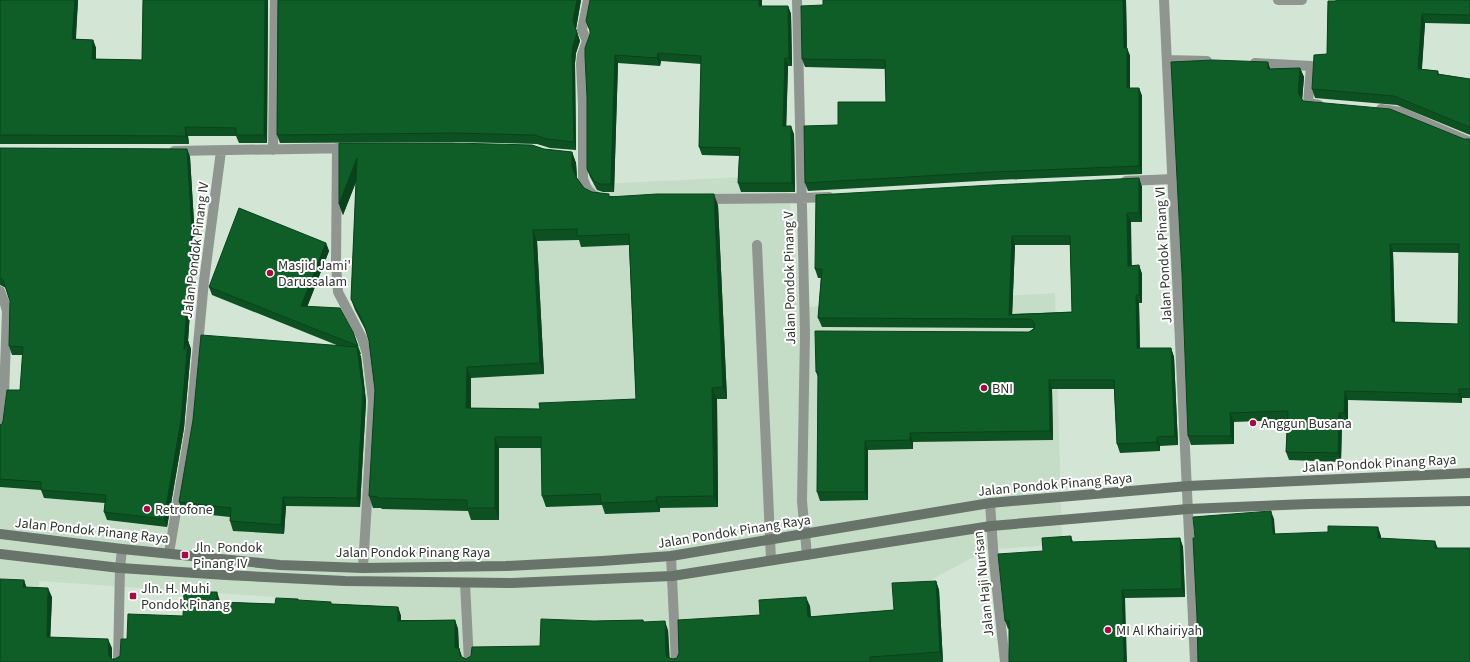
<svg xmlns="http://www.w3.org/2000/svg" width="1470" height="662" viewBox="0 0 1470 662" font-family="'Source Sans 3',sans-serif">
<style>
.built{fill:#c5ddc7}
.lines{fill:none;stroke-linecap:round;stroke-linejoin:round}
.service{stroke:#8f968f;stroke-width:10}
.minor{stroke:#8f968f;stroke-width:10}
.tertiary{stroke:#8f968f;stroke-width:10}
.secondary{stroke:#687369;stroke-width:10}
.wall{fill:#0d5122;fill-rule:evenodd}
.shaded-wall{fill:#0a421c}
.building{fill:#0f5e28;stroke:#0a421c;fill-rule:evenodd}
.poi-dot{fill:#a40c45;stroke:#fff;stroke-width:1.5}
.labels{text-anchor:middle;stroke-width:4;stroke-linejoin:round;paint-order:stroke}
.street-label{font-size:14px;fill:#2d342e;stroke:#fff}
.poi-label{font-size:14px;fill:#2d342e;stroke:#fff;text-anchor:start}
</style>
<rect width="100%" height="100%" fill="#d3e5d5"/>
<path class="built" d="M786,175L803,307L1055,293L1062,544L987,550L893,600L898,662H276L274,597L39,581V662H0V398L119,416L361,436L357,344L476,346L479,190Z"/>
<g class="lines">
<path class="service" d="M757,245L771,560"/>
<path class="minor" d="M588,0L582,30L587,41L582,55L581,64L583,105V178C586,188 589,194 599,198
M797,0L805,333L802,501L807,555
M1164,0L1195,662
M1278,0H1302
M1168,60L1207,61
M1255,63L1311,66L1308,103L1319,105
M1381,109L1401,112L1470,142
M337,148L336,264L338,292L362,338L367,353L373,401L363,568
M273,150L275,0
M174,151L352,148
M1126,181L1173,179
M703,199L801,198L829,197
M0,291L4,301L7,311L4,396L0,428
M990,503L994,562L1005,662
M169,553L190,429L204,281L221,151
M671,556L676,662
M465,583L469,662"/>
<path class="tertiary" d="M118,662L120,568L122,549"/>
<path class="secondary" d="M0,534L122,549L280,565L363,568L506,566L602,561L671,556L990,503L1188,486L1470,473
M0,554L120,568L226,575L345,581L512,583L672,576L991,526L1188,509L1309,504L1470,501"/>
</g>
<path class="wall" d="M0,0H78L76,39L93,40L96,48V59L142,60L143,0H268L267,143H239L236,136H188L189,144H0Z
M278,0H581L576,29L580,41L576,53L575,63L576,150L550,148L537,144L456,142L280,143L277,135Z
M823,0H1126L1127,48L1130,56V88H1139L1142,96V174L996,180L808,191L805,183L838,125L886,102L885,69L805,67L802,59L823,5Z
M1470,0V24L1425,23L1422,69L1438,71L1439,74L1470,79V135L1397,105L1315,98L1312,89L1327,54L1328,1Z
M762,6H788L791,14L792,66H788L786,126L794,134L795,192H741L738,183L739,156L702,155L699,147L701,64L661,61L660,66L618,63L614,192H603L597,190L590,177L587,169L590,34V32L586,21Z
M1300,68L1304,77L1302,99L1303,101L1464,139H1470V398H1462V403L1348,400V421H1342L1341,462L1289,460L1286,452L1287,420L1234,422V444L1191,445L1188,436L1270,69ZM1393,252L1459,253L1458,324L1395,322Z
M339,143L544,149L572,152L576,163L577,178L584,188L592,192L610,196L718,205L727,399H717L718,507L660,508V512L605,514L602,505L546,507L542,496L541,448H499V520H471L468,511L382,509L381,508H373L369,496L375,390L369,341L367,333L355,310L351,299L356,182L343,215L339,204ZM579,240L581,247L629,245L636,399L540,409L471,408V378L544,374L537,241Z
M0,148L187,149L190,157L195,239L188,341L191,349L184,428L167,527L107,520L104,512L105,503L44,498L41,490L0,487V425L2,424L20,390L23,355H12L9,346L10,301L6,288L0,285Z
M1139,178L1142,187V222H1131V266L1139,265L1142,274V303H1139L1140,348H1171L1174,357L1178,445L1160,446V451L1120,453L1117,444L1114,389H1052L1053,440L913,442V449L868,450V500L820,501L817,492L818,377L816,372L1029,332L1034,328H1032L822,327L818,318L821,278H818L815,269ZM1015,245H1070L1072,312L1012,314Z
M326,243L329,251L307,307L353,332L361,354H360L361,357L366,401L360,507L286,506L284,534L233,531L230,521V517L183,512L179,502L339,346L212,295L209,287Z
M1071,536L1073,542L1180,538L1183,547L1185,597L1125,598L1008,629L1005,621Z
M24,580L26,587L52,597L50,637L112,648V659H115L120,656L127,639L183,616L220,602L275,604L299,601L332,604L398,607L401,616V620H455L458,629L459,648L462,657L466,659L540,646L594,621L643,620L644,622L668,630L669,658L673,659L677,658L760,615L810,606L811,617L894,610L936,581L939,590L943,662H0Z"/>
<path class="shaded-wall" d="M75,0H78L75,47L72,39Z
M265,0H268L267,143L264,135Z
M577,0H581L576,29L580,41L576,53L575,63L576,150L574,142L572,55L573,21Z
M759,0H762V15L759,6Z
M1123,0H1126L1127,56L1124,48Z
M788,6L791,14L792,66L789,58Z
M1422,14L1425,23L1421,78L1418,69Z
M93,40L96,48L95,68L92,59Z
M1127,48L1130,56V96L1127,88Z
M658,53L661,61L660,66L657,58Z
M615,55L618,63L614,192L611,184Z
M785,58L788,66L786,135L783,126Z
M1268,62L1271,71L1268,69Z
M1300,68L1304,77L1302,102L1298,93Z
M1139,88L1142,96V174L1139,166Z
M791,126L794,134L795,192L792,183Z
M185,127L188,136L189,144L186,136Z
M187,149L190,157L195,239L188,341L191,349L184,428L167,527L164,519L184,350Z
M572,152L576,163L577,178L572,167Z
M357,158L361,169L343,215L339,204Z
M1139,178L1142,187V222L1139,213Z
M714,194L718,205L727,399L723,387Z
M1127,213L1131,222L1132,274L1128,266Z
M533,230L537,241L544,374L540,363Z
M1012,236L1015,245L1012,319L1009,315Z
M326,243L329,251L304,315L301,306Z
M1390,244L1393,252L1395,331L1392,322Z
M1139,265L1142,274V303L1139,295Z
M1136,295L1139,303L1140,357L1137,348Z
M357,347L361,357L366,401L360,507L357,498Z
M1171,348L1174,357L1178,445L1175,436Z
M467,367L471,378V419L466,408Z
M1049,380L1052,389L1053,440L1050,431Z
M712,388L717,399L718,507L714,496Z
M1459,389L1462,398V403L1459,394Z
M1345,391L1348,400V421L1344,413Z
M1230,413L1234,422V444L1231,436Z
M1339,413L1342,421L1341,462L1338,453Z
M910,433L913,442V449L910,440Z
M495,437L499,448V520L495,508Z
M1157,437L1160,446V451L1157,442Z
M865,441L868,450V500L865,492Z
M283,497L286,506L284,534L281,525Z
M656,497L660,508V512L656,501Z
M1271,511L1274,519L1276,542L1273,534Z
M1378,527L1381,536V546L1378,538Z
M1180,538L1183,547L1185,597L1182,589Z
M1435,541L1438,549L1435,548Z
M24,580L27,589L23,587Z
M936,581L939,590L943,662L940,652Z
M48,588L52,597L50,646L47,637Z
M1122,590L1125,598L1127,662H1124Z
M217,592L220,601V611L217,602Z
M806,597L810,606L811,626L808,617Z
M398,607L401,616V630L398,621Z
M455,620L458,629L459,657L455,648Z
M665,621L668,630L670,662L666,654Z
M108,639L112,648V662L109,656Z
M459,648L462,657L463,662L460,656Z"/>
<path class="building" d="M0,0H75L72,39L93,40L92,59L142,60L143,0H265L264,135H236V128L185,127L186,136L0,135Z
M278,0H577L573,21L577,33L573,45L572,55L574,142L547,139L534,135L453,133L277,135Z
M590,0H759V6H788L789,58H785L783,126H791L792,183H738L740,148L699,147L701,56L658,53L657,58L615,55L611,184H600L594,181L587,169V97L585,56V48L590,34V30L586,21Z
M823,0H1123L1124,48H1127V88H1139V166L993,172L805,183L804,126L838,125V102H886L885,60L802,59L801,6L823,5Z
M1336,0H1470V15L1422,14L1418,69L1438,71L1437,74L1470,79V128L1469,127L1394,96L1312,89L1314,55L1327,54L1328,1H1336Z
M1213,60L1268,62V69L1300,68L1298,93L1303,101L1390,109L1464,139H1470V389H1459V394L1345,391L1344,413H1339L1338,453L1286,452L1288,411L1230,413L1231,436H1188L1182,274L1171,62ZM1390,244H1459L1458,324L1392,322Z
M339,143H452L532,145L544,149L572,152V167L576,177L584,188L592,192L609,194V197L657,194H714L723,387L712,388L714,496L656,497V501L601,503L600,494L542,496L541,437H495V508H467V500L378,498V497L369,496L375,390L369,341L364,324L351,299L357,158L339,204ZM577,229V236L629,234L636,399L539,403L540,409L466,408L467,367L540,363L533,230Z
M0,148L187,149L192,231L184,350L188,341L181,420L164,519L104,512L106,495L41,490V482L0,479V425L2,424L3,421L7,390H20L23,347L9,346L10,301L3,280L0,278Z
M1139,178V213H1127L1128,266L1139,265V295H1136L1137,348H1171L1175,436L1157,437V442L1117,444L1114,380H1049L1050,431L910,433V440L865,441V492H817L818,372H816L815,331L1029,332L1034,329L1035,325L1032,320L1029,319L818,318L822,269H815L816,195L993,185ZM1012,236H1070L1072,312L1009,315Z
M239,208L326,243L301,306L340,308L353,332L358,346L209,287Z
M201,335L357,347L363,392L357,498L283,497L281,525L230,521L231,508L179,502L193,420Z
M1271,511L1273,534L1328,532V526L1378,527V538L1435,541V548H1470V662H1198L1197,617L1193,538H1195L1193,517Z
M1071,536V542L1180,538L1182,589L1122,590L1124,662H1009V621H1005L998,554L1043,551L1042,538Z
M0,579L24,580L23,587L48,588L47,637L108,639L109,656L112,659H115L120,656L121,639H127L128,614L183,616L184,592H217V602L275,604L276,598L298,599V600L331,602V604L398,607V621L455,620V648H459L460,656L466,659L471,656L472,647L540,646L541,619L594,621L643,620V622L665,621L666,654L667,657L673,659L677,658L679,653L678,620L760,615L759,600L806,597L808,617L894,610L892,583L936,581L940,652L870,657V662H0Z"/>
<g class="poi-dot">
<circle cx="270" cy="273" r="4"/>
<circle cx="984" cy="388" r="4"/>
<circle cx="1253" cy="423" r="4"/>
<circle cx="147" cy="509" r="4"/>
<rect x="181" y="551" width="8" height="8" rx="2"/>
<rect x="129" y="592" width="8" height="8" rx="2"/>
<circle cx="1108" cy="630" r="4"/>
</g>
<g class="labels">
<g class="street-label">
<text transform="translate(195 250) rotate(-83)" y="5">Jalan Pondok Pinang IV</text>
<text transform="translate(1163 255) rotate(-93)" y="5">Jalan Pondok Pinang VI</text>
<text transform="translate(789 278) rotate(-91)" y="5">Jalan Pondok Pinang V</text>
<text transform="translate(1379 463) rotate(-3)" y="5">Jalan Pondok Pinang Raya</text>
<text transform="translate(1055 484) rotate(-5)" y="5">Jalan Pondok Pinang Raya</text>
<text transform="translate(92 530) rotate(6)" y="5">Jalan Pondok Pinang Raya</text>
<text transform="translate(734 531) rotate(-9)" y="5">Jalan Pondok Pinang Raya</text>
<text x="413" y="557">Jalan Pondok Pinang Raya</text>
<text transform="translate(983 584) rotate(-96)" y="5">Jalan Haji Nurisan</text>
</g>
<g class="poi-label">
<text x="278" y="270">Masjid Jami'<tspan x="278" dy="16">Darussalam</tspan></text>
<text x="992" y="393">BNI</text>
<text x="1261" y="428">Anggun Busana</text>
<text x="155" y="514">Retrofone</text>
<text x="193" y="552">Jln. Pondok<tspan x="193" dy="16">Pinang IV</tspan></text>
<text x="141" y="593">Jln. H. Muhi<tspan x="141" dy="16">Pondok Pinang</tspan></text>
<text x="1116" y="635">MI Al Khairiyah</text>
</g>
</g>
</svg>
